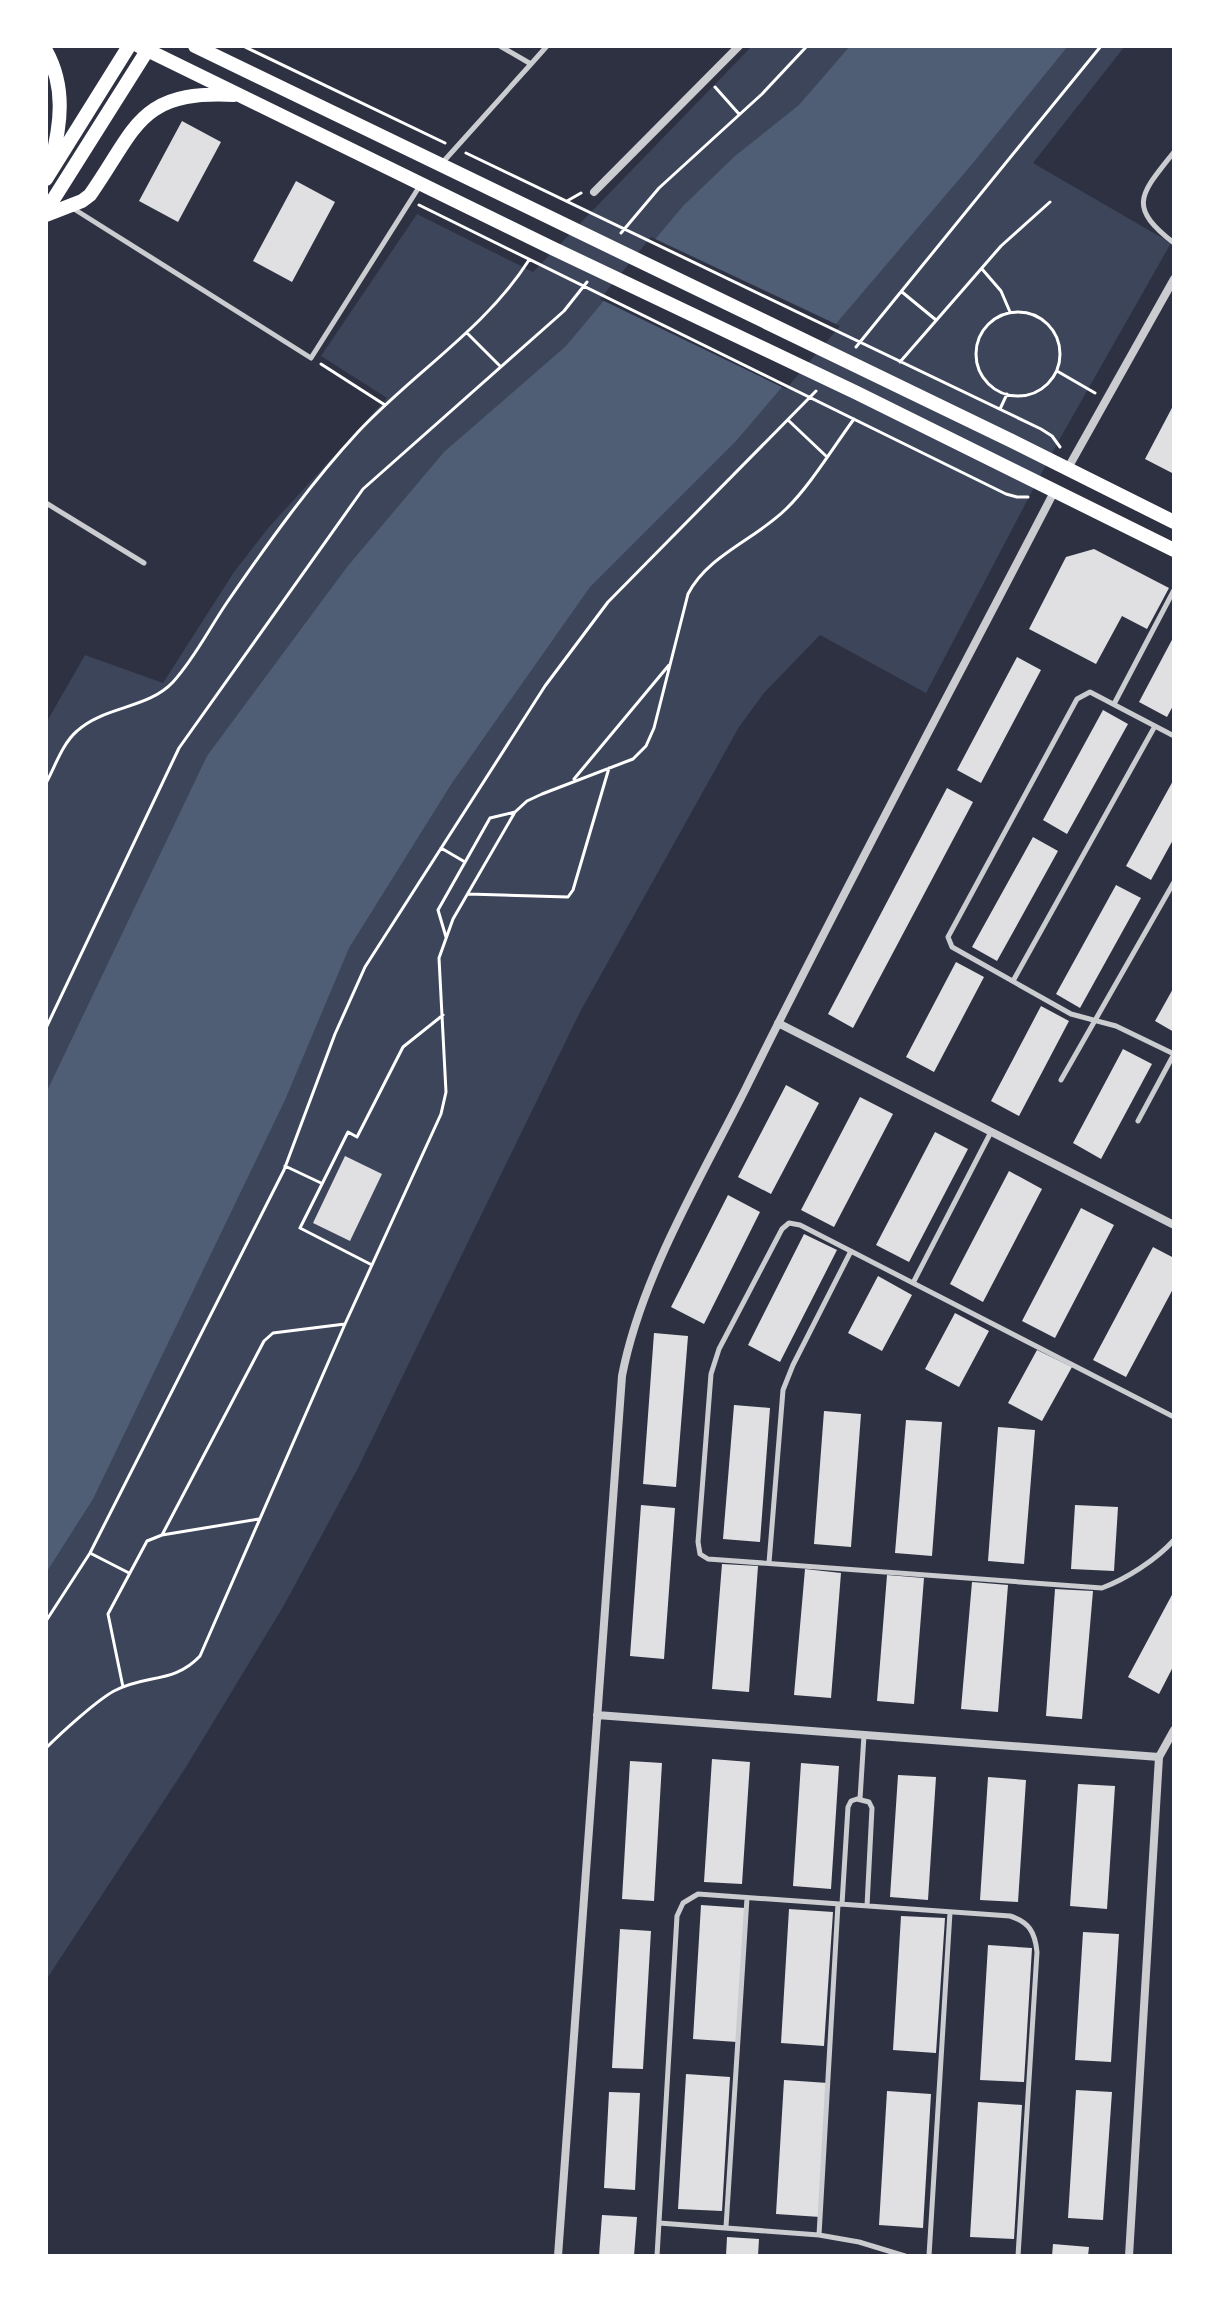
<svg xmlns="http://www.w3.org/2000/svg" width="1220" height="2302" viewBox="0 0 1220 2302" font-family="'Roboto Condensed',sans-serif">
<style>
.green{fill:#3c4559}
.water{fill:#4f5d75}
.pier{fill:#2d3142}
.building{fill:#e0e0e3}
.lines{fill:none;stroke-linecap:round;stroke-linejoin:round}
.path{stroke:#fff;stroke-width:3}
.service{stroke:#caccd0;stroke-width:5}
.minor{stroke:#caccd0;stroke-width:8}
.secondary{stroke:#fff;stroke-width:14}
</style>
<rect width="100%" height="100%" fill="#2d3142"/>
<path class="green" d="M752,46H1125L1033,163L1171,243L1058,442L926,693L820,635L764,693L739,727L580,1012L358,1468L283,1607L186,1767L46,1980V723L85,655L163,683L234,572L269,527L387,398L321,356L417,214L533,272Z"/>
<path class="water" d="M850,46H1068L973,163L736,441L590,587L452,783L349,948L285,1100L93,1499L46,1573V1093L207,756L347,567L444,452L566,346L683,206L735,156L799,105Z"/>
<path class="pier" d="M651,237L840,326L786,389L600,299Z"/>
<path class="building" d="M182,121L221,142L178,222L139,201Z
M296,181L335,202L292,282L253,261Z
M1174,404V474L1145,459Z
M1094,549L1169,588L1147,629L1122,616L1096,664L1029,629L1066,557Z
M1174,636V704L1167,717L1139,702Z
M1017,657L1041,670L981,783L957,770Z
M1103,710L1128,724L1067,834L1043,820Z
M1174,779V838L1151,880L1126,866Z
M947,788L973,802L853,1028L828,1014Z
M1033,837L1058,851L997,961L972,947Z
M1116,885L1141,898L1080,1008L1056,994Z
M956,962L984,977L934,1072L906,1057Z
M1174,987V1032L1155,1021Z
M1041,1006L1069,1021L1019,1116L991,1101Z
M1123,1049L1152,1064L1101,1159L1073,1143Z
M786,1085L819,1103L771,1194L738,1177Z
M860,1097L893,1114L834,1227L801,1210Z
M935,1132L968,1149L909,1262L876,1245Z
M345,1156L382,1174L350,1241L313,1223Z
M1009,1171L1042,1189L983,1302L950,1284Z
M728,1195L760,1212L704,1324L671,1307Z
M1081,1208L1114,1225L1055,1338L1022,1321Z
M804,1234L837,1250L780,1362L748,1345Z
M1153,1247L1174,1258V1287L1126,1377L1093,1360Z
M878,1276L912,1295L882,1351L848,1333Z
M955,1313L989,1331L959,1387L925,1369Z
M654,1333L688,1336L676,1487L643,1484Z
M1037,1350L1072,1367L1042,1421L1008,1403Z
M734,1405L770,1408L760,1542L723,1539Z
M824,1411L861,1414L851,1547L814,1544Z
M906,1420L942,1422L932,1556L895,1553Z
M998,1427L1035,1430L1024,1564L988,1561Z
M641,1505L675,1508L664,1659L630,1656Z
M1075,1505L1118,1507L1114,1571L1071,1569Z
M722,1564L758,1566L749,1692L712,1689Z
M805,1569L841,1573L831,1698L794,1695Z
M887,1575L924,1578L914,1704L877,1701Z
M972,1582L1008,1585L998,1712L961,1709Z
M1055,1589L1093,1591L1082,1719L1046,1716Z
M1174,1591V1665L1159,1694L1128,1677Z
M712,1759L750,1762L742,1884L704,1882Z
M630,1761L662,1763L654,1901L622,1899Z
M801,1763L839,1766L831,1889L793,1886Z
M898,1775L936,1777L928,1900L890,1897Z
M988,1777L1026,1780L1018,1902L980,1900Z
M1078,1784L1115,1786L1107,1909L1070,1906Z
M701,1905L745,1908L737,2042L693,2039Z
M789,1909L833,1912L824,2046L781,2043Z
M901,1916L945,1918L936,2053L893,2050Z
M620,1929L651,1931L643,2069L612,2068Z
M1083,1932L1119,1934L1111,2062L1075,2060Z
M988,1945L1032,1948L1024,2082L980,2080Z
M686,2074L730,2077L722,2211L678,2209Z
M784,2080L828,2083L820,2217L776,2214Z
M1076,2090L1112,2092L1103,2220L1068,2218Z
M887,2091L931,2094L923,2228L879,2225Z
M609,2092L640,2093L635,2190L604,2188Z
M978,2102L1022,2105L1014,2239L970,2237Z
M602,2215L637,2217L634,2256H599Z
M727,2237L759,2239L758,2256H726Z
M1053,2244L1089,2247L1088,2256H1052Z"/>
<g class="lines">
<path class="path" d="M243,46L445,143
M715,87L739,114
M466,153L1041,429L1052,436L1060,447
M567,201L581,193
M419,205L1006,494L1017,497H1028
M621,233L659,188L762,94L807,46
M982,269L1001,291L1010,312
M902,292L936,320
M976 354a42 42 0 1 1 84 0a42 42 0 1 1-84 0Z
M467,333L500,366
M856,347L1101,46
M900,362L1001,246L1050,202
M321,364L385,405
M1057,371L1095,393
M1000,409L1007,394
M788,420L826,456
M574,779L669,665
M46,783C55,767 62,744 77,731C104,706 148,709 173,682C195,658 210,627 228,601C268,543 310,484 358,432C413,373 485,329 529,260
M441,848L465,862
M468,894L568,897L573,890L609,768
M446,937L438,910L490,818L515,812
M46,1028L179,748L363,489L564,311L587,282
M285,1166L321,1183
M372,1265L300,1228L348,1132L357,1137L403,1047L443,1015
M162,1535L264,1341L273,1333L345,1324
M90,1553L129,1573
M46,1621L90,1553L284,1170L335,1034L365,967L545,686L608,602L816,391
M123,1687L108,1614L147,1541L162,1535L259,1519
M46,1748C61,1733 96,1701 114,1691C145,1674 174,1684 200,1656L345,1324L441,1114L446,1092L439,958L453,919L515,812L527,801L542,794L633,759L646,746L654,728L688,594C708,555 756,539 786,509C810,486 834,446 854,419"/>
<path class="service" d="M531,64L547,46
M1174,152C1141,194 1126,206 1174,243
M443,162L531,64L500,46
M74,209L311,358L421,184
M46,503L144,563
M1114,704L1174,590
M1174,736L1090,692L1077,699L948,937L952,947L1071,1014L1116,1026L1174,1054
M1013,981L1155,726
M1061,1080L1174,882
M1138,1121L1174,1054
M913,1283L991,1132
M1174,1417L800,1225L789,1223L782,1229L719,1349L711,1374L698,1542L700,1554L708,1559L1102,1588C1126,1579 1156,1560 1174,1540
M769,1563L783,1390L793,1365L851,1251
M860,1799L864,1735
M842,1904L848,1807L851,1801L857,1799L869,1802L872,1808L867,1906
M659,2223L819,2235L859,2242L905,2256
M726,2227L747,1898
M819,2235L838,1904
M657,2256L677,1916L683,1903L698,1894L1010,1916C1029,1922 1035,1932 1037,1952L1018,2256
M929,2256L950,1912"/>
<path class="minor" d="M594,192L739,46
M1068,468L1174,279
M778,1023L1174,1225
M597,1715L1159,1757
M558,2256L622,1376C641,1277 701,1178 746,1088C845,887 952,689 1055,490
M1129,2256L1159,1757L1174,1730"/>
<path class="secondary" d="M139,46L552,248L857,393L1174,550
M195,46L1012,441L1174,522
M46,51C66,87 61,124 51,163
M46,179L129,46
M46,211L150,46
M46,215L82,201L90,195C137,128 138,90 234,95"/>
</g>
<rect width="1220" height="2302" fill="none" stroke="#ffffff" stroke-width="96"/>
</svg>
